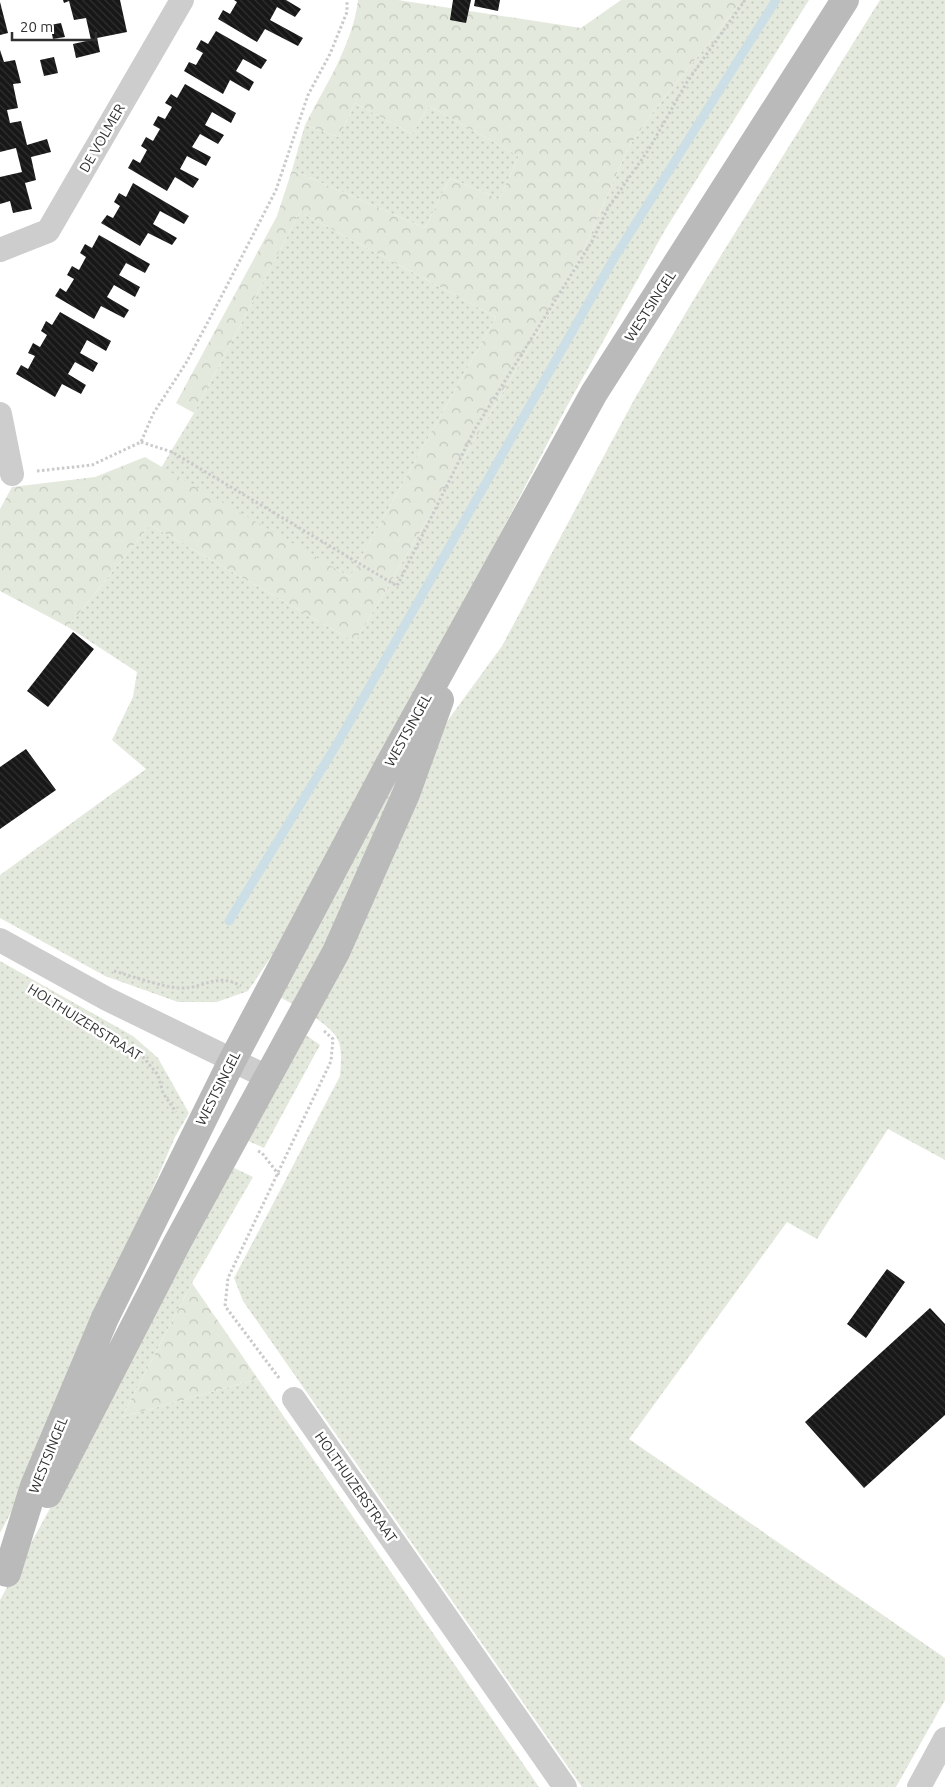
<svg xmlns="http://www.w3.org/2000/svg" width="945" height="1787" viewBox="0 0 945 1787" font-family="Ubuntu,sans-serif">
<style>
.grass{fill:url(#grass-dots)}
.forest{fill:url(#forest-crowns)}
.lines{fill:none;stroke-linecap:round;stroke-linejoin:round}
.stream{stroke:#ccdfe7;stroke-width:9}
.building{fill:url(#building-back-hatch)}
.path{stroke:#cacaca;stroke-width:3;stroke-dasharray:2.5 2.5;stroke-linecap:butt}
.minor{stroke:#cdcdcd;stroke-width:24}
.secondary{stroke:#bababa;stroke-width:28}
.labels{text-anchor:middle;stroke-width:5;stroke-linejoin:round;paint-order:stroke}
.street-label{font-size:14px;fill:#303030;stroke:#fff}
</style>
<defs>
<pattern id="grass-dots" width="8" height="8" patternUnits="userSpaceOnUse" patternTransform="scale(1.25)"><rect width="8" height="8" fill="#e4e9dd"/><path d="M2 2h.1M6 6h.1" fill="none" stroke="#c4c8be" stroke-width="1.8" stroke-linecap="round"/></pattern>
<pattern id="forest-crowns" width="20" height="18" patternUnits="userSpaceOnUse" patternTransform="scale(1.25)"><rect width="20" height="18" fill="#e4e9dd"/><path d="M2 6a3 3 0 1 1 6 0M12 15a3 3 0 1 1 6 0" fill="none" stroke="#c4c8be"/></pattern>
<pattern id="building-back-hatch" width="6" height="6" patternUnits="userSpaceOnUse" patternTransform="scale(1.25)"><rect width="6" height="6" fill="#171717"/><path d="M-1 5l2 2M0 0l6 6M5-1l2 2" fill="none" stroke="#303030"/></pattern>
</defs>
<rect width="100%" height="100%" fill="#fff"/>
<path class="grass" d="M743,0H809L665,230L566,408L409,709L277,948L248,991L217,1002H178L105,976L0,918V875L146,769L112,740L133,697L137,672L68,627L150,525L355,642L574,272L628,148L653,112Z
M880,0H945V1160L888,1129L817,1239L787,1222L629,1439L945,1658V1700L896,1787H582L243,1301L234,1278L340,1076C343,1039 341,1037 312,1015L435,738L502,646L635,398L697,294Z
M355,103L412,134L429,106L519,156L499,199L450,178L425,228L292,170L305,125L339,137Z
M300,212L496,317L350,577L161,468L194,413Z
M405,757L407,761L298,1007L276,995Z
M0,961L133,1036L158,1058L189,1113L175,1137L97,1317L40,1458L0,1533Z
M303,1033L320,1045L264,1148L244,1139Z
M230,1166L253,1177L192,1283L122,1417L258,1379L539,1787H0V1600L89,1437Z"/>
<path class="forest" d="M358,0H398L581,28L621,0H743L653,112L628,148L574,272L355,642L150,525L68,627L0,591V509L12,487L95,477L145,457L350,577L496,317L300,212L194,413L176,403L277,216L292,170L425,228L450,178L499,199L519,156L429,106L412,134L355,103L339,137L305,125C325,86 353,44 358,0Z
M192,1283L258,1379L122,1417Z"/>
<g class="lines">
<path class="stream" d="M229,921L337,744L613,260L776,0"/>
</g>
<path class="building" d="M63,0H120L127,32L97,38L100,52L76,58L73,44L91,40L86,18L74,20L69,1L64,3Z
M234,0H286L301,9L295,17L277,7L270,20L303,38L298,46L265,29L257,42L218,19L223,10L230,14L237,2Z
M453,0H471L466,23L450,20Z
M475,0H500L498,11L474,6Z
M0,2L8,33L0,35Z
M61,23L65,37L53,39L50,25Z
M216,31L267,60L261,69L243,59L236,71L254,82L249,91L230,80L223,94L184,71L189,62L196,65L203,53L196,49L201,40L208,44Z
M0,50L4,62L15,60L21,83L13,84L18,108L7,110L10,123L21,121L27,145L47,139L51,152L31,157L36,180L25,183L32,209L13,213L10,201L0,204V177L22,172L16,148L0,152Z
M54,57L58,73L44,76L40,60Z
M185,84L236,113L231,123L212,112L205,125L224,135L218,144L200,134L192,147L211,157L206,166L187,156L180,169L199,179L193,188L175,177L167,191L128,168L133,159L140,163L147,150L141,146L146,137L153,141L160,129L153,125L158,116L165,119L172,107L165,103L171,94L177,98Z
M133,183L189,216L184,224L160,211L153,224L177,238L172,245L148,233L140,246L101,223L107,215L113,218L120,206L114,202L119,193L126,197Z
M99,235L150,264L145,273L126,263L119,275L140,287L135,297L114,285L107,297L129,310L124,318L101,306L94,319L55,296L60,288L66,292L74,279L67,275L72,266L79,270L86,257L80,253L85,244L92,248Z
M60,312L111,341L106,351L87,340L80,353L98,363L93,372L75,362L68,374L86,385L81,394L62,384L55,397L16,374L21,365L28,369L35,356L28,353L33,343L40,347L47,335L41,331L46,321L52,325Z
M73,632L94,649L48,707L27,691Z
M26,749L56,790L0,829V767Z
M887,1269L905,1282L866,1338L847,1324Z
M930,1308L945,1324V1415L864,1488L805,1422Z"/>
<g class="lines">
<path class="path" d="M141,442L172,452L397,586L475,429L591,243L608,208L649,149L687,82L745,0
M37,471L92,465L141,442L153,414L186,363L218,303L276,190L308,95L330,54L347,12V0
M114,971C132,976 164,988 182,988C206,988 216,972 241,986
M53,1002L144,1058L158,1075L163,1093L176,1112
M258,1151L262,1153L279,1175
M279,1378L225,1306L228,1278L331,1061L333,1039L323,1030"/>
<path class="minor" d="M0,250L48,231L182,0
M0,414L12,474
M0,940L107,999L267,1077
M294,1399L565,1787
M919,1787L945,1739"/>
<path class="secondary" d="M48,1494L177,1243L336,952L406,794L440,700
M7,1573L34,1486L105,1318L232,1061L387,768L594,393L845,0"/>
</g>
<g class="labels">
<g class="street-label">
<text transform="translate(102 138) rotate(-60)" y="5">DE VOLMER</text>
<text transform="translate(650 306) rotate(-57)" y="5">WESTSINGEL</text>
<text transform="translate(408 730) rotate(-61)" y="5">WESTSINGEL</text>
<text transform="translate(85 1022) rotate(32)" y="5">HOLTHUIZERSTRAAT</text>
<text transform="translate(218 1088) rotate(-63)" y="5">WESTSINGEL</text>
<text transform="translate(48 1455) rotate(-68)" y="5">WESTSINGEL</text>
<text transform="translate(356 1487) rotate(55)" y="5">HOLTHUIZERSTRAAT</text>
</g>
</g>
<path d="M12 32v8h84v-8" fill="none" stroke="#303030" stroke-width="2.5"/>
<text x="20" y="32" font-size="15" fill="#303030" stroke="#ffffff" stroke-width="4" paint-order="stroke">20 m</text>
</svg>
